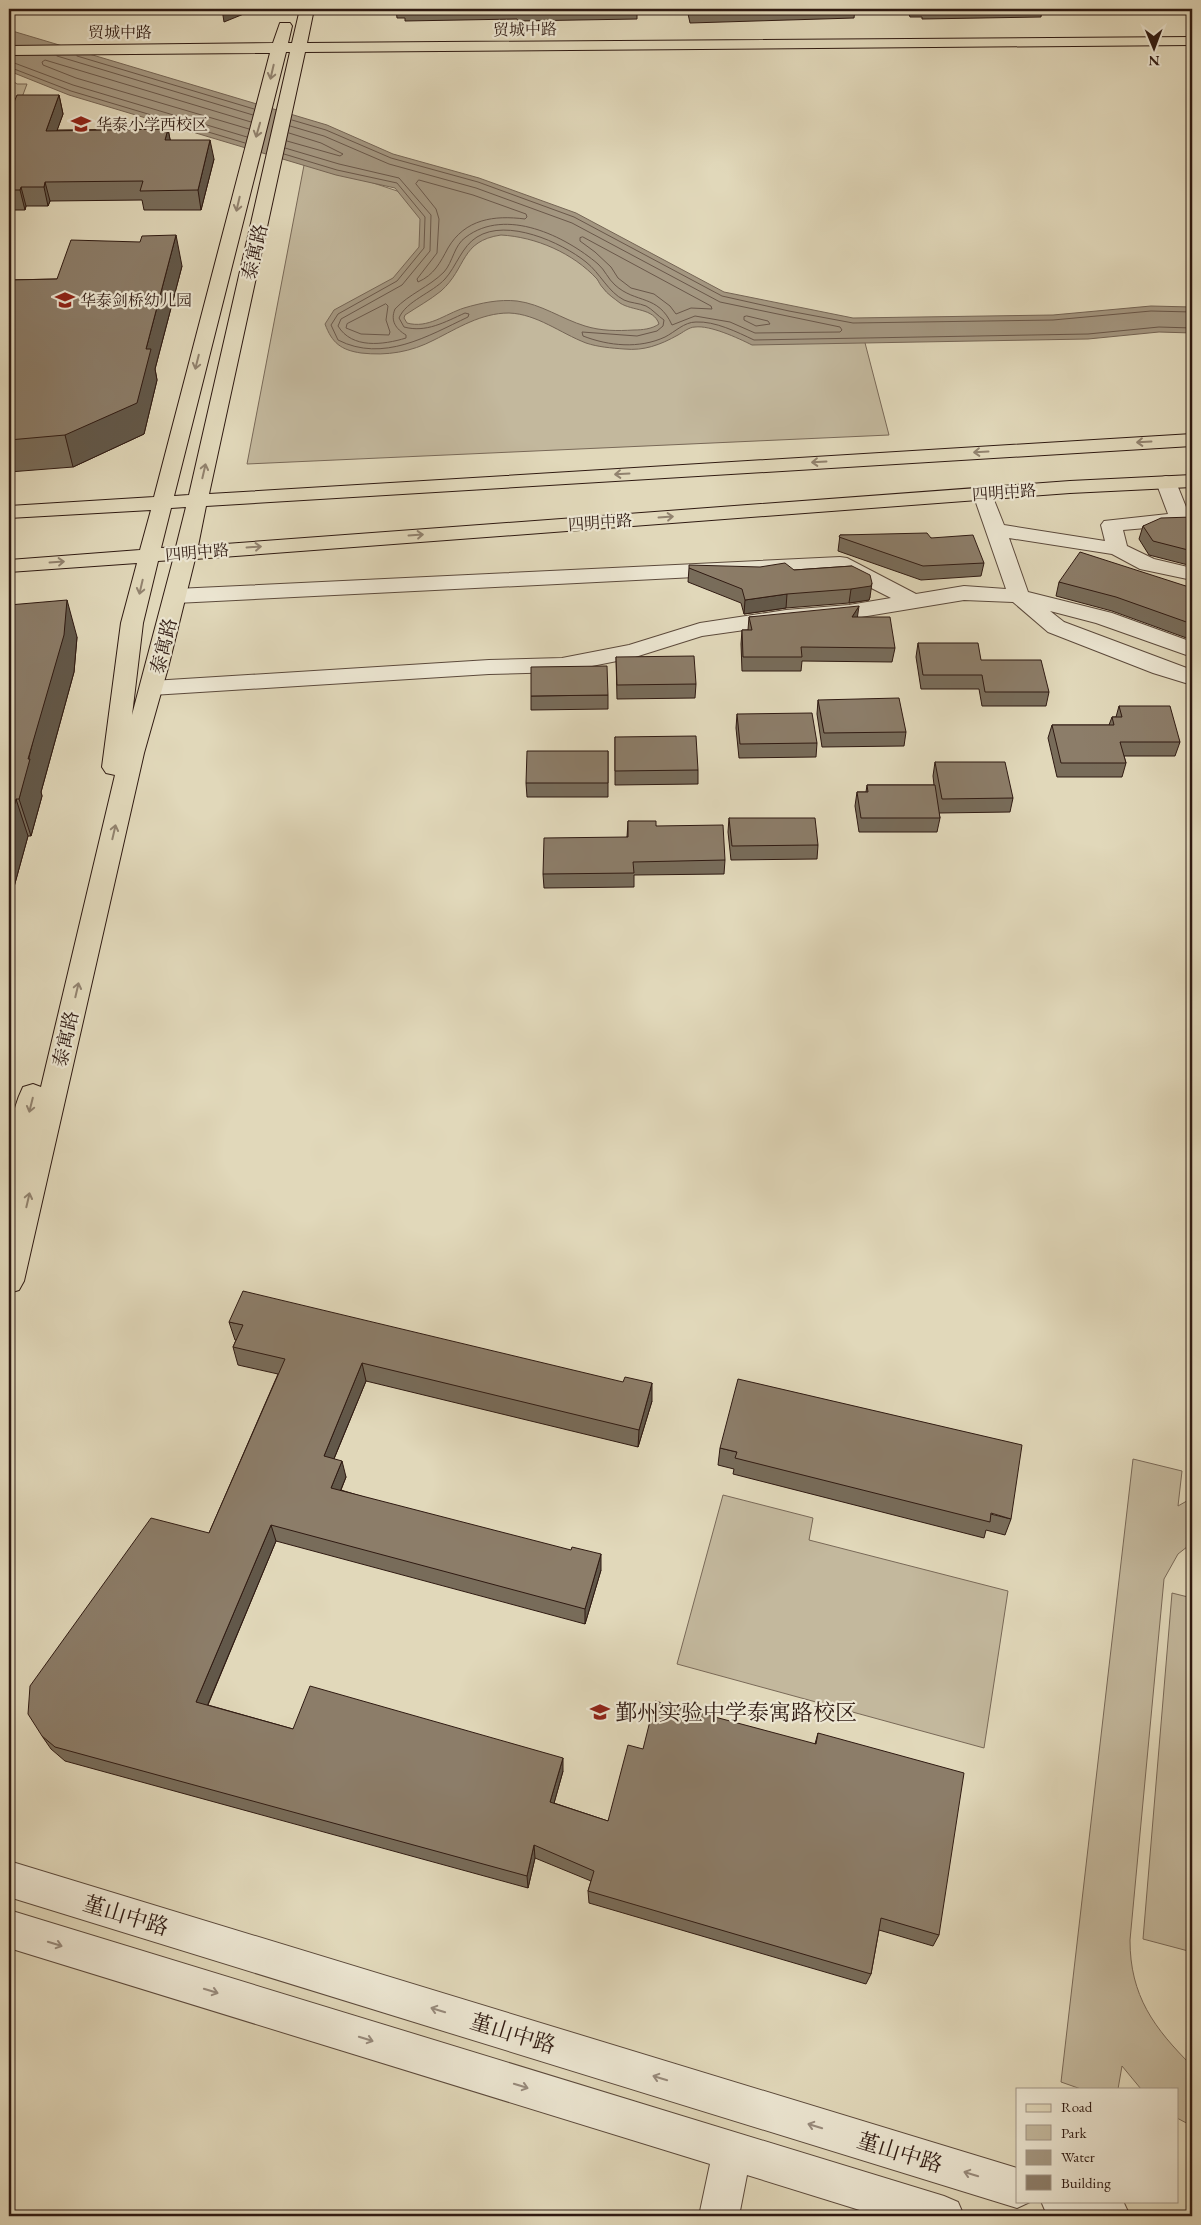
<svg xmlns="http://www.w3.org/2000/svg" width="1201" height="2225" viewBox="0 0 1201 2225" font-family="'EB Garamond','Noto Serif SC',serif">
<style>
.green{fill:#c3b89d;stroke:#796958}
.water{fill:#a49781;stroke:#756555;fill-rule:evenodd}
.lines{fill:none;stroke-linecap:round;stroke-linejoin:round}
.shore{stroke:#6a584a;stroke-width:1}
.minor-casing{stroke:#5c4a3c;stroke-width:2}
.major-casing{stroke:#2f1a12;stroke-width:2}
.minor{fill:#ece6d2;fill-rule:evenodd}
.major{fill:#e1d8ba;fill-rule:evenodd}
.wall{fill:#786c5a;stroke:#2f1a12}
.shaded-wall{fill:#62584a;stroke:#2f1a12}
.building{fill:#8c7d69;stroke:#2f1a12}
.oneway{stroke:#91826e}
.oneway2{stroke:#978a7c}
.labels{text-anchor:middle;stroke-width:4.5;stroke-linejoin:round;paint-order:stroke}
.far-street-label{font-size:16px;fill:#2f1a12;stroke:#ece6d2}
.far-poi-label{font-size:16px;fill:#2f1a12;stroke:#ece6d2;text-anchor:start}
.street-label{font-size:19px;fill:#2f1a12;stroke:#ece6d2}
.near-poi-label{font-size:22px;fill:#2f1a12;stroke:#ece6d2;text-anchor:start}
.near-street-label{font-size:22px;fill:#2f1a12;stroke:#ece6d2}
</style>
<rect width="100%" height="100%" fill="#e1d8ba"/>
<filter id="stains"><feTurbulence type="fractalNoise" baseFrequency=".004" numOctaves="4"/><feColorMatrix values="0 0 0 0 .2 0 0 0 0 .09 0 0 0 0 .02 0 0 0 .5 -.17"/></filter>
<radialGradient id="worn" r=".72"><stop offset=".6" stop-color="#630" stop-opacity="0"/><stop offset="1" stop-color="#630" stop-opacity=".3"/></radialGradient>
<path class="green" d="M9,78L17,84H27L9,132Z
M305,160L540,239L864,339L889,435L247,464Z
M1133,1459L1182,1471L1178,1506L1192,1498V1543L1178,1554L1164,1579L1130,1940C1130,1996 1154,2028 1192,2066V2126L1177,2118V2089H1141L1122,2066L1118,2089H1081L1061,2082Z
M723,1495L813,1518L809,1540L1008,1591L984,1748L677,1664Z
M1172,1593L1192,1598V1952L1143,1939Z"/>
<path class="water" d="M9,30L327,125L393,154L479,178L576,213L724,292L853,318L1053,315L1151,306L1192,307V333L1159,332L1088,339L752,345C738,338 710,325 695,327C689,327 682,333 678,335C660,345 644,351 624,349C611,348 598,347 586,343C560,333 537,314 509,313C481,313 458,328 434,340C411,352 387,356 361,353C341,350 332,343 325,324L334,310L393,278L419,247L420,219L395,188L336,175L69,95L9,71ZM501,235C536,237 573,253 597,279C599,282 600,285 603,288C607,294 615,299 620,303C632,311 654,308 659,324C652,329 642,330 634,330C617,331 601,331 585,326C562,319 541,304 517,301C499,299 481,303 464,308C445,314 428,329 407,323L404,318L405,315C417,307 430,300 441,291C467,268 460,241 501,235Z"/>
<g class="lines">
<path class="shore" d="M57,56L253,115
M77,56L254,109
M9,61L73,85L247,137
M9,67L71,91L245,143
M292,120L326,130L391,158L478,182L574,217L722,296L789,311L853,323L1053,320L1151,311L1192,312
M249,129L76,78L43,65L42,62L45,60L251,122
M287,141L340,156L343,154L321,143L289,133
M285,148L339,164L399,178L431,215L430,251L402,285L341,319L338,326C352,349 383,345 406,338V335C396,329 390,321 395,309C409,294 429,287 444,272C453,262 454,245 466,237C506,207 565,236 598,264C605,270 608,279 615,285C636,304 658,294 672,325L695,316L730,322L755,333L840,332L842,330L840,327L720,302L572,223L476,188L389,164L324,136L290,126
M284,154L337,170L397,183L425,217L424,248L397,281L338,314L331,325L338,340C383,363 428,336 468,317L469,314L465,313C445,322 426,333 404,327L399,318C406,301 432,293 445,279C456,267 462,246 477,237C507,218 561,242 586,262C600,273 608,292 624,300C630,303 639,303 646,306C652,309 658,316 664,320L663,326L657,331L637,336L582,332L583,336C609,346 639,349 665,337C675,332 684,322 696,322C715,321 737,332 754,340L1088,334L1159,327L1192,328
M419,180L473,195L526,214L527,217L525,219C494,215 465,219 448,248C440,263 434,275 418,282L417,279L437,253L439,219L436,209L416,184Z
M583,237L711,306L712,309L691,308L676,314L670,306L654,294L631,288L618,278L611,267L595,252L580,241V238Z
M386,304L388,306L386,320L390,332L389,335L361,334L346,328L347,324Z
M747,316L768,321L770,324L756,326L744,320V317Z"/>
<defs>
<path id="minor" d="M1166,476L1173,478L1176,482L1188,512H1192V524L1123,530L1127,546L1154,559L1192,568V580L1140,569L1112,554L1009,538L1028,592L1112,613L1192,642V657L1096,623L1050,611L1064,622L1192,670V685L1153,673L1048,632L1013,602L964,600L849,619L786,624L702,636L632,658L562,672L489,674L152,695L144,693L141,688L144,683L152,681L489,660L562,658L629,645L700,623L786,610L849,605L891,598L836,570L176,603L168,601L165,596L168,591L176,589L840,557L847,558L916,594L964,586L1006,589L973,494L976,490L983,488L990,490L1004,525L1105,541L1101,525L1104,521L1168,514L1156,482L1159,478Z
M9,1861L1017,2168V2201H1032L1017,2208L9,1897Z
M9,1910L944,2196L958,2202L964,2216H879L747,2175L739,2216H699L710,2164L9,1948Z
M1041,2201H1123L1130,2216H1049L1047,2215Z"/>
<path id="major" d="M300,9H314L307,43L1192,37V45L305,52L209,494L1192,434V446L206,506L198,546L1070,481L1192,475V487L1070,493L195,559L168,668L144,753L24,1281L19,1290L9,1293V1220L13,1203L9,1205C9,1166 5,1123 23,1087L33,1084L41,1087L115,775L106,773L102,767L121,623L137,563L9,572V560L140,550L151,510L9,518V506L154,497L270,53L9,55V46L273,43L280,23H290L292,26L288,43H292ZM286,52H290L189,495L174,496ZM186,507L176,547L161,548L171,508ZM173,560L132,715L143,623L158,561Z"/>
</defs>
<use href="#minor" class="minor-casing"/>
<use href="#major" class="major-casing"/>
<use href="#minor" class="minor"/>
<use href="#major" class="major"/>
</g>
<path class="wall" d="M396,9H637V19L518,21L517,19L405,21V18H397Z
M687,9H855L854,18L690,23Z
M907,9H1042L1041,17L922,19V17H910Z
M59,95L63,114L57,130L168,129L170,140L214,159L201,210H144L142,200L50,201L48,206H26L25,210H9V114Z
M182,266L155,369L157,380L144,434L73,467L9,472V280L57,279Z
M1192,517V566L1149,555L1139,539L1143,526Z
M840,535L931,538L984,563L981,576L921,580L838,551Z
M852,566L870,597L869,600L849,603L786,608L744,614L741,603L688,582L689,568L794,570Z
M1059,582L1192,588V640L1112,611L1056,596Z
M9,605L77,637L74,672L41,792L42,796L31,836H28L9,905Z
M749,617H858L895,648L892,662L802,661L801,671H742L741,644L742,630H748Z
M918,643L1049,692L1046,706H982L979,689H921L916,657Z
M616,657L696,684L695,698L617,699Z
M608,695V709L531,710V696Z
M818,700L906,732L904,746L822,747L817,714Z
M1119,706L1180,742L1175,756H1124L1126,763L1122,777H1057L1048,738L1052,725H1109L1112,717H1116Z
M737,714L817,743L816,757L739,758L736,728Z
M615,737L698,770V784L615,785Z
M608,751V797H527L526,783Z
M935,762L1013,798L1010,812L939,813L940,818L937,832H859L855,806L857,792H866L867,785H934L933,776Z
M729,818L818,845L817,859L731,860L728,832Z
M628,821L656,826L725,860L724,874L634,875V887L544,888L543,874L627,837Z
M229,1322L652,1401L638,1447L366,1381L334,1459L346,1477L341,1490L601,1570L585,1624L276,1541L208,1705L293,1729L563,1771L554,1803L608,1821L643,1749L815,1744L818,1733L939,1935L933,1946L879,1930L871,1974L866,1984L589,1903L588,1891L591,1881L535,1858L528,1888L65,1761L51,1749L42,1736L209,1533L278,1374L238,1365L233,1347L236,1340H235Z
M720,1448L1011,1519L1005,1535L986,1530L984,1538L733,1474L734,1469L718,1465Z"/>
<path class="shaded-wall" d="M222,9H256L224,22Z
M59,95L63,114L50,150L46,131Z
M168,129L172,149L165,140Z
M210,140L214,159L201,210L198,190Z
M45,182L50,201L48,206L44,187Z
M21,187L26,206L25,210L20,190Z
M176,235L182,266L155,369L157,380L144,434L73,467L65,435L146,349Z
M872,583L870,597L869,600L849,603L851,589Z
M787,594L786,608L744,614L745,600Z
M67,600L77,637L74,672L41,792L42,796L31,836L19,799Z
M859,606L857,620L852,617Z
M16,799L28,836L9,905V824Z
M362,1363L366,1381L328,1473L324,1456Z
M652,1383V1401L638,1447L639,1430Z
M342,1461L346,1477L335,1504L331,1488Z
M271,1525L276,1541L203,1716L196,1702Z
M601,1554V1570L585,1624V1609Z
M563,1758V1771L551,1814L550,1802Z
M534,1845L535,1858L528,1888L527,1876Z"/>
<path class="building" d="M17,95H59L46,131L168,129L165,140H210L198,190L140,191L143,181L45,182L44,187H21L20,190H9V114Z
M176,235L146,349H151L137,403L65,435L9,440V280L57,279L71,240L140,242L142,236Z
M1192,517V551L1153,541L1143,526L1161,518Z
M927,533L931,538L973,535L984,563L923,566L839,537L840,535Z
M1080,552L1192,588V624L1116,597L1059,582Z
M785,563L794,570L852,566L870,575L872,583L871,586L851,589L787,594L745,600L742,589L689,568V565L760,567Z
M67,600L64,635L28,759H30L19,799H16L9,824V605Z
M859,606L852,617H890L895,648L801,647L802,657H743L742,630H752L749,617Z
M918,643H978L981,660H1041L1049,692H985L982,675H923Z
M694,656L696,684L617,685L616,657Z
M607,666L608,695L531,696V667Z
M899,698L906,732L824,733L818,700Z
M1119,706H1170L1180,742H1120L1126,763H1061L1052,725H1114L1112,717H1122Z
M812,713L817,743L740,744L737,714Z
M696,736L698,770L615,771V737Z
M527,751H608V783H526Z
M935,762H1005L1013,798L942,799Z
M867,785H935L940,818H861L857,792H868Z
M729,818H815L818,845L732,846Z
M628,821H656V826L723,825L725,860L633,862L634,873L543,874L544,838L628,837Z
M243,1291L623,1382L625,1377L652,1383L639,1430L362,1363L324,1456L342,1461L331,1488L571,1550L572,1547L601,1554L585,1609L271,1525L196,1702L293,1729L310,1686L563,1758L550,1802L608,1821L628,1745L643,1749L655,1701L816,1744L818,1733L964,1773L939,1935L881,1918L871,1974L588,1891L594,1871L534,1845L527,1876L55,1747L42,1736L28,1714L30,1686L151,1518L209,1533L285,1359L233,1347L243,1325L229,1322Z
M738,1379L1022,1445L1011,1519L991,1513L990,1522L735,1458L737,1452L720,1448Z"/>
<defs><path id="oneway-shaft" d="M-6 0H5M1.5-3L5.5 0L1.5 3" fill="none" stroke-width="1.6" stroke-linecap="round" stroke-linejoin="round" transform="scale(1.25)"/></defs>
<g class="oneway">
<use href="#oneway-shaft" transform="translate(272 72) rotate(103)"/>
<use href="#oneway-shaft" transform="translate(258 130) rotate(106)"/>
<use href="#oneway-shaft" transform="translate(238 204) rotate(103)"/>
<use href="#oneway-shaft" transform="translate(197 362) rotate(104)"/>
<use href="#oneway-shaft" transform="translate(1144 442) rotate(177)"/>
<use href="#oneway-shaft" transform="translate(981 452) rotate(177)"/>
<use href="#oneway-shaft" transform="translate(819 462) rotate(177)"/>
<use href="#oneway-shaft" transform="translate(204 471) rotate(-77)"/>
<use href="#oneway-shaft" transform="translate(622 474) rotate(177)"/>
<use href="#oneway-shaft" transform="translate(666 517) rotate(-4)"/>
<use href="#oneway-shaft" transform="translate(416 535) rotate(-4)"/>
<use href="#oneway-shaft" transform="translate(254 547) rotate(-4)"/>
<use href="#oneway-shaft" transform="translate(57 562) rotate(-4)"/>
<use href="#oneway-shaft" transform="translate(141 587) rotate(103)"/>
<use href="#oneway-shaft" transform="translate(114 832) rotate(-77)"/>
<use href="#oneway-shaft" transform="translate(77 990) rotate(-77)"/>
<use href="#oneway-shaft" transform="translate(31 1105) rotate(104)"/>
<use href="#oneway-shaft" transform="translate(28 1200) rotate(-77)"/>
</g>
<g class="oneway2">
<use href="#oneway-shaft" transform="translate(55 1944) rotate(17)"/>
<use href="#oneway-shaft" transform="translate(211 1991) rotate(17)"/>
<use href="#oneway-shaft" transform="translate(438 2010) rotate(-163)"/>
<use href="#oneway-shaft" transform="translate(366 2039) rotate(17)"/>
<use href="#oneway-shaft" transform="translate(660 2078) rotate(-163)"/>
<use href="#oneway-shaft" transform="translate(521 2086) rotate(17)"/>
<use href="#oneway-shaft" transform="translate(815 2126) rotate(-163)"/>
<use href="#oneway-shaft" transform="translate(971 2174) rotate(-163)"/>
</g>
<defs>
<symbol id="school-bare" viewBox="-9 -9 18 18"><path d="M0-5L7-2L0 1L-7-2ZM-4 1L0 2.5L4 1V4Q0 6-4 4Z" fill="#8f2418" stroke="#ece6d2" stroke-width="2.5" paint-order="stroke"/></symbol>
</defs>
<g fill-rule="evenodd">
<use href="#school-bare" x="67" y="110" width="28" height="28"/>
<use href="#school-bare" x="51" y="286" width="28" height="28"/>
<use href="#school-bare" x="586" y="1698" width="28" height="28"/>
</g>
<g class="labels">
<g class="far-street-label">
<text transform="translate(525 29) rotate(-1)" y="6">贸城中路</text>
<text x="120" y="38">贸城中路</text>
<text transform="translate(1004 492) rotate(-4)" y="6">四明中路</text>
<text transform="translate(600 522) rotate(-4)" y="6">四明中路</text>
<text transform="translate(197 552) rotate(-5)" y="6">四明中路</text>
</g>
<g class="far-poi-label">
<text x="96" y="130">华泰小学西校区</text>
<text x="80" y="306">华泰剑桥幼儿园</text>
</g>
<g class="street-label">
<text transform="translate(254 252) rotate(-77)" y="7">泰寓路</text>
<text transform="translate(163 646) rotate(-76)" y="7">泰寓路</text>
<text transform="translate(65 1039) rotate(-77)" y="7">泰寓路</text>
</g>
<g class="near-poi-label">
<text x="615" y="1720">鄞州实验中学泰寓路校区</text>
</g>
<g class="near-street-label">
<text transform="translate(126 1915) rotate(17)" y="8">堇山中路</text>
<text transform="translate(513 2033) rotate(17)" y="8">堇山中路</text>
<text transform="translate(900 2152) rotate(17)" y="8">堇山中路</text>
</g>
</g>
<rect width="1201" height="2225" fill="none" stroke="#e1d8ba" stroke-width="30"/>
<rect x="10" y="10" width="1181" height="2205" fill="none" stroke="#2f1a12" stroke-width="2.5"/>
<rect x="15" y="15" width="1171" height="2195" fill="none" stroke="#2f1a12"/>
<rect x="1016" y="2088" width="162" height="115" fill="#ece6d2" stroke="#a09485"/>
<rect x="1026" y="2104" width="25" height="8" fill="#e1d8ba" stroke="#a09485"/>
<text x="1061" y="2112" font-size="15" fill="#2f1a12">Road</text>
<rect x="1026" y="2125" width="25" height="15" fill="#c3b89d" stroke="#a09485"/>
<text x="1061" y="2138" font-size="15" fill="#2f1a12">Park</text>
<rect x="1026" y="2150" width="25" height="15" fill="#a49781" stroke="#a09485"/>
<text x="1061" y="2162" font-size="15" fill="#2f1a12">Water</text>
<rect x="1026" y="2175" width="25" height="15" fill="#8c7d69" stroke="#a09485"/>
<text x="1061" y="2188" font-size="15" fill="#2f1a12">Building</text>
<g transform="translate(1154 48) rotate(179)" stroke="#ece6d2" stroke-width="4" paint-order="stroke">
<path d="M0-4L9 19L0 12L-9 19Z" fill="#2f1a12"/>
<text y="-8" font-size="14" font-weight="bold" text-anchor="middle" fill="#2f1a12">N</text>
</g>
<rect width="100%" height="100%" filter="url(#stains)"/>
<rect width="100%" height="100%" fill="url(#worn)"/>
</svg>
